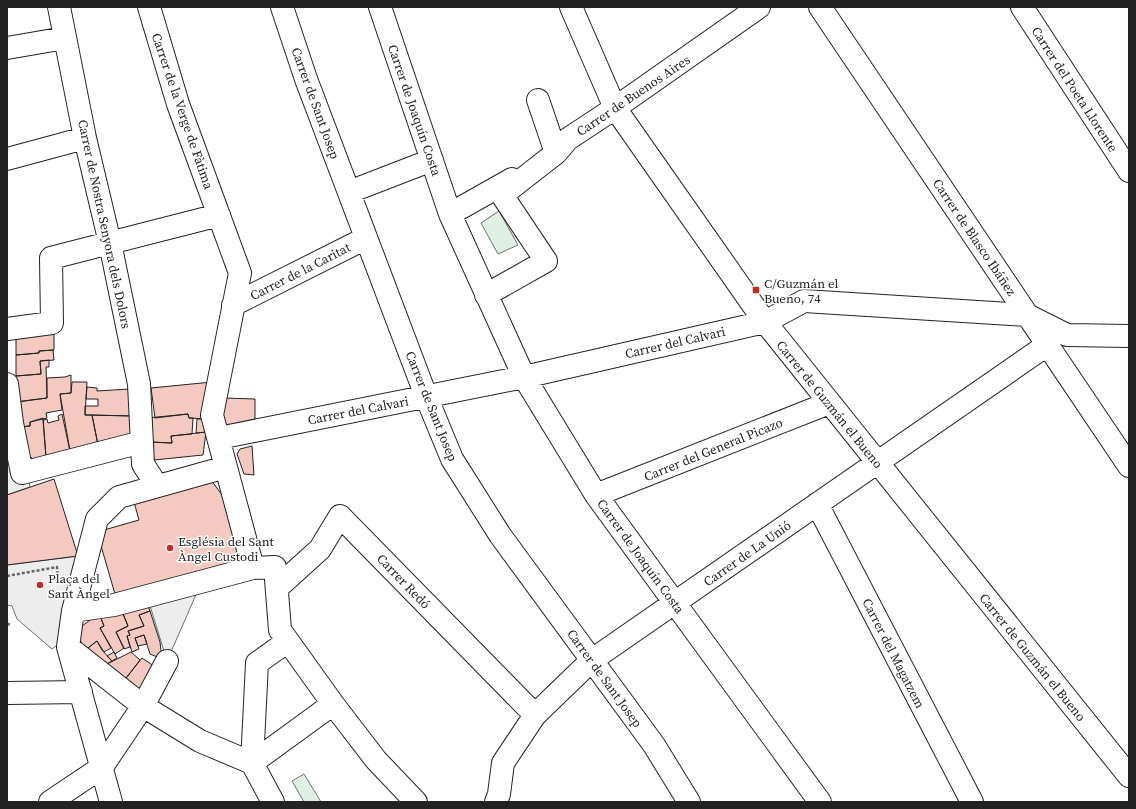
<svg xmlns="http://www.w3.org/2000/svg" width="1136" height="809" viewBox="0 0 1136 809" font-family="'Source Serif 4',serif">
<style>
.green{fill:#e0efe3;stroke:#6f6f6f}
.parking{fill:#ededed;stroke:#6f6f6f}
.building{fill:#f3c9c0;stroke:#222}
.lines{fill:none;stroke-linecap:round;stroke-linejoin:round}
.minor-casing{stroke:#222;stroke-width:24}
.path{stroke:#646464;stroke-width:2.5;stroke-dasharray:3 2;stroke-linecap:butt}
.minor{stroke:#fff;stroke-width:22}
.poi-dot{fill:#c62828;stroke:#fff;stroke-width:1.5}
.labels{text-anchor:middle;stroke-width:3;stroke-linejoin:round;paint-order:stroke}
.street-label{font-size:13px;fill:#222;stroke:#fff}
.poi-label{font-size:13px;fill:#222;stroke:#fff;text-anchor:start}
</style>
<rect width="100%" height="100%" fill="#fff"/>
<path class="green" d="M499,211L518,245L498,254L481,223Z
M304,774L321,802H304L292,781Z"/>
<path class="parking" d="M7,420L27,471L30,487L7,495Z
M78,556L63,641L52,649L17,619L12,606L7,605V565Z
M202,581L167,661L147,596Z"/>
<path class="building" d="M54,327V350L39,351V353L16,355V329Z
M53,350L54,360L40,361L41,374L16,376V355L39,353V351Z
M49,360V367H46L47,398L16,402V376L41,374L40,361Z
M71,375V393L60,394L62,410L46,413L47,418L30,422V426L20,427L16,402L47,398V378L65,377Z
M72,382H87L85,415H92L98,445L70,451L60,394L71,393Z
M212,382L207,419L189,418L188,414L155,418L151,388Z
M87,387L97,388V391L129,389L133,416L85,415V406H98V399H86Z
M224,398L255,399V421L226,426L222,422Z
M62,414L70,451L46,457L43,420L47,419L48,423L59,420L58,416Z
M188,414L189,418H193L192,434L171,436L172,443L150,442L147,418Z
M92,415L133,416L131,437L98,445Z
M43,418L46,457L35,460L27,455L20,427L30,426V422Z
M197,419H207L206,432L196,433Z
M206,432L203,455L154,460L150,442L172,443L171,436Z
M252,446L254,475L244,474L237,454L240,449Z
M54,479L78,556L7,565V495Z
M211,480L222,495L242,564L117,601L97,532L139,520L134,502Z
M146,600L150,611L139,615L144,626L128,631L130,635L127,636L130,647L124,649L116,632L128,626L121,609Z
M121,609L128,626L116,632L124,648L115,654L100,628L104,626L100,616Z
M150,611L160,642L162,659L150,654L144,635L135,638L139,649L132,652L127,636L130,635L128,631L144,626L139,615Z
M100,616L104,626L100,628L111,648L104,652L97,641L84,651L77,630L90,620Z
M144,635L147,644L138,646L135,638Z
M97,641L102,650L112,661L103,666L84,651Z
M114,652L117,658L112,661L107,656Z
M131,652L140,660L123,682L103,666Z
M142,658L157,668L142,692L123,682Z"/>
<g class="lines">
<defs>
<path id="minor" d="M59,7L85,138L110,243L139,384L143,464L157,486
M149,7L178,104L240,273L212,415L253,568L275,567L280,630L333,704L376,760L416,802
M282,7L306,79L426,396L452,459L500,535L654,745L689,802
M380,7L450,214L524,377L596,495L820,802
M571,7L615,108L765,322L1129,776
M820,7L1129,466
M1022,7L1129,171
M7,48L65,38
M538,100L556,153
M7,159L85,138
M349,192L432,160
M450,214L512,179
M486,295L546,261L502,195L556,153L568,139L615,108L759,7
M233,305L366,238
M7,329L52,323L51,258L219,215
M7,384L12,423L7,424
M12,423L22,473L142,442
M219,438L524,377L765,322L804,301L1027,315L1067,335L1129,336
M596,495L829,403
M817,504L972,802
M277,588L320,549L340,516L535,715
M73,611L114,605L253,568
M68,647L143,706L200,741L252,763
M7,693L81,692
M252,763L257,663L288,641
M252,763L333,704
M252,763L273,802
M50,802L102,767L143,706L167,661
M111,802L68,647L73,611L97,519L119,497L226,467
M496,802L499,794L503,763L535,715L592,660L1047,345"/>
</defs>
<use href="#minor" class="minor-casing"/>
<path class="path" d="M7,576L57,567L58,580
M7,624L12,625"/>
<use href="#minor" class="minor"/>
</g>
<g class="poi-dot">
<rect x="752" y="286" width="8" height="8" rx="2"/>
<circle cx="170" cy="548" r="4"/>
<circle cx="40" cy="585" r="4"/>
</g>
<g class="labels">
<g class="street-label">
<text transform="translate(1075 89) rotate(57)" y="5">Carrer del Poeta Llorente</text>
<text transform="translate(633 95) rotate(-34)" y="5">Carrer de Buenos Aires</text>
<text transform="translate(316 103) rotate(70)" y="5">Carrer de Sant Josep</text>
<text transform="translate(415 110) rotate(71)" y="5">Carrer de Joaquín Costa</text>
<text transform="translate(183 111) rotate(71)" y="5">Carrer de la Verge de Fàtima</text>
<text transform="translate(105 224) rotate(78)" y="5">Carrer de Nostra Senyora dels Dolors</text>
<text transform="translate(975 237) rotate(56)" y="5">Carrer de Blasco Ibáñez</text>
<text transform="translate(300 271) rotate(-27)" y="5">Carrer de la Caritat</text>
<text transform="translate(675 342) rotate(-13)" y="5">Carrer del Calvari</text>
<text transform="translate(830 404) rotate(51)" y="5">Carrer de Guzmán el Bueno</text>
<text transform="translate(432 406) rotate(68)" y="5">Carrer de Sant Josep</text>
<text transform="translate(358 410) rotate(-11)" y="5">Carrer del Calvari</text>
<text transform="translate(713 449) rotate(-22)" y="5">Carrer del General Picazo</text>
<text transform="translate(747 553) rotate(-35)" y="5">Carrer de La Unió</text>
<text transform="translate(641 556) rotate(54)" y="5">Carrer de Joaquín Costa</text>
<text transform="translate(404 581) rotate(46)" y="5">Carrer Redó</text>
<text transform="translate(894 653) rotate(63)" y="5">Carrer del Magatzem</text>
<text transform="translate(1033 657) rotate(51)" y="5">Carrer de Guzmán el Bueno</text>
<text transform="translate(605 678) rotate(54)" y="5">Carrer de Sant Josep</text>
</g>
<g class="poi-label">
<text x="764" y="288">C/Guzmán el<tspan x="764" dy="15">Bueno, 74</tspan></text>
<text x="178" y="546">Església del Sant<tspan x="178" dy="15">Àngel Custodi</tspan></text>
<text x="48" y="583">Plaça del<tspan x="48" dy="15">Sant Àngel</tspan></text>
</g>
</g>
<rect width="1136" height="809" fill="none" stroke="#222222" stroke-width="16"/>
</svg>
